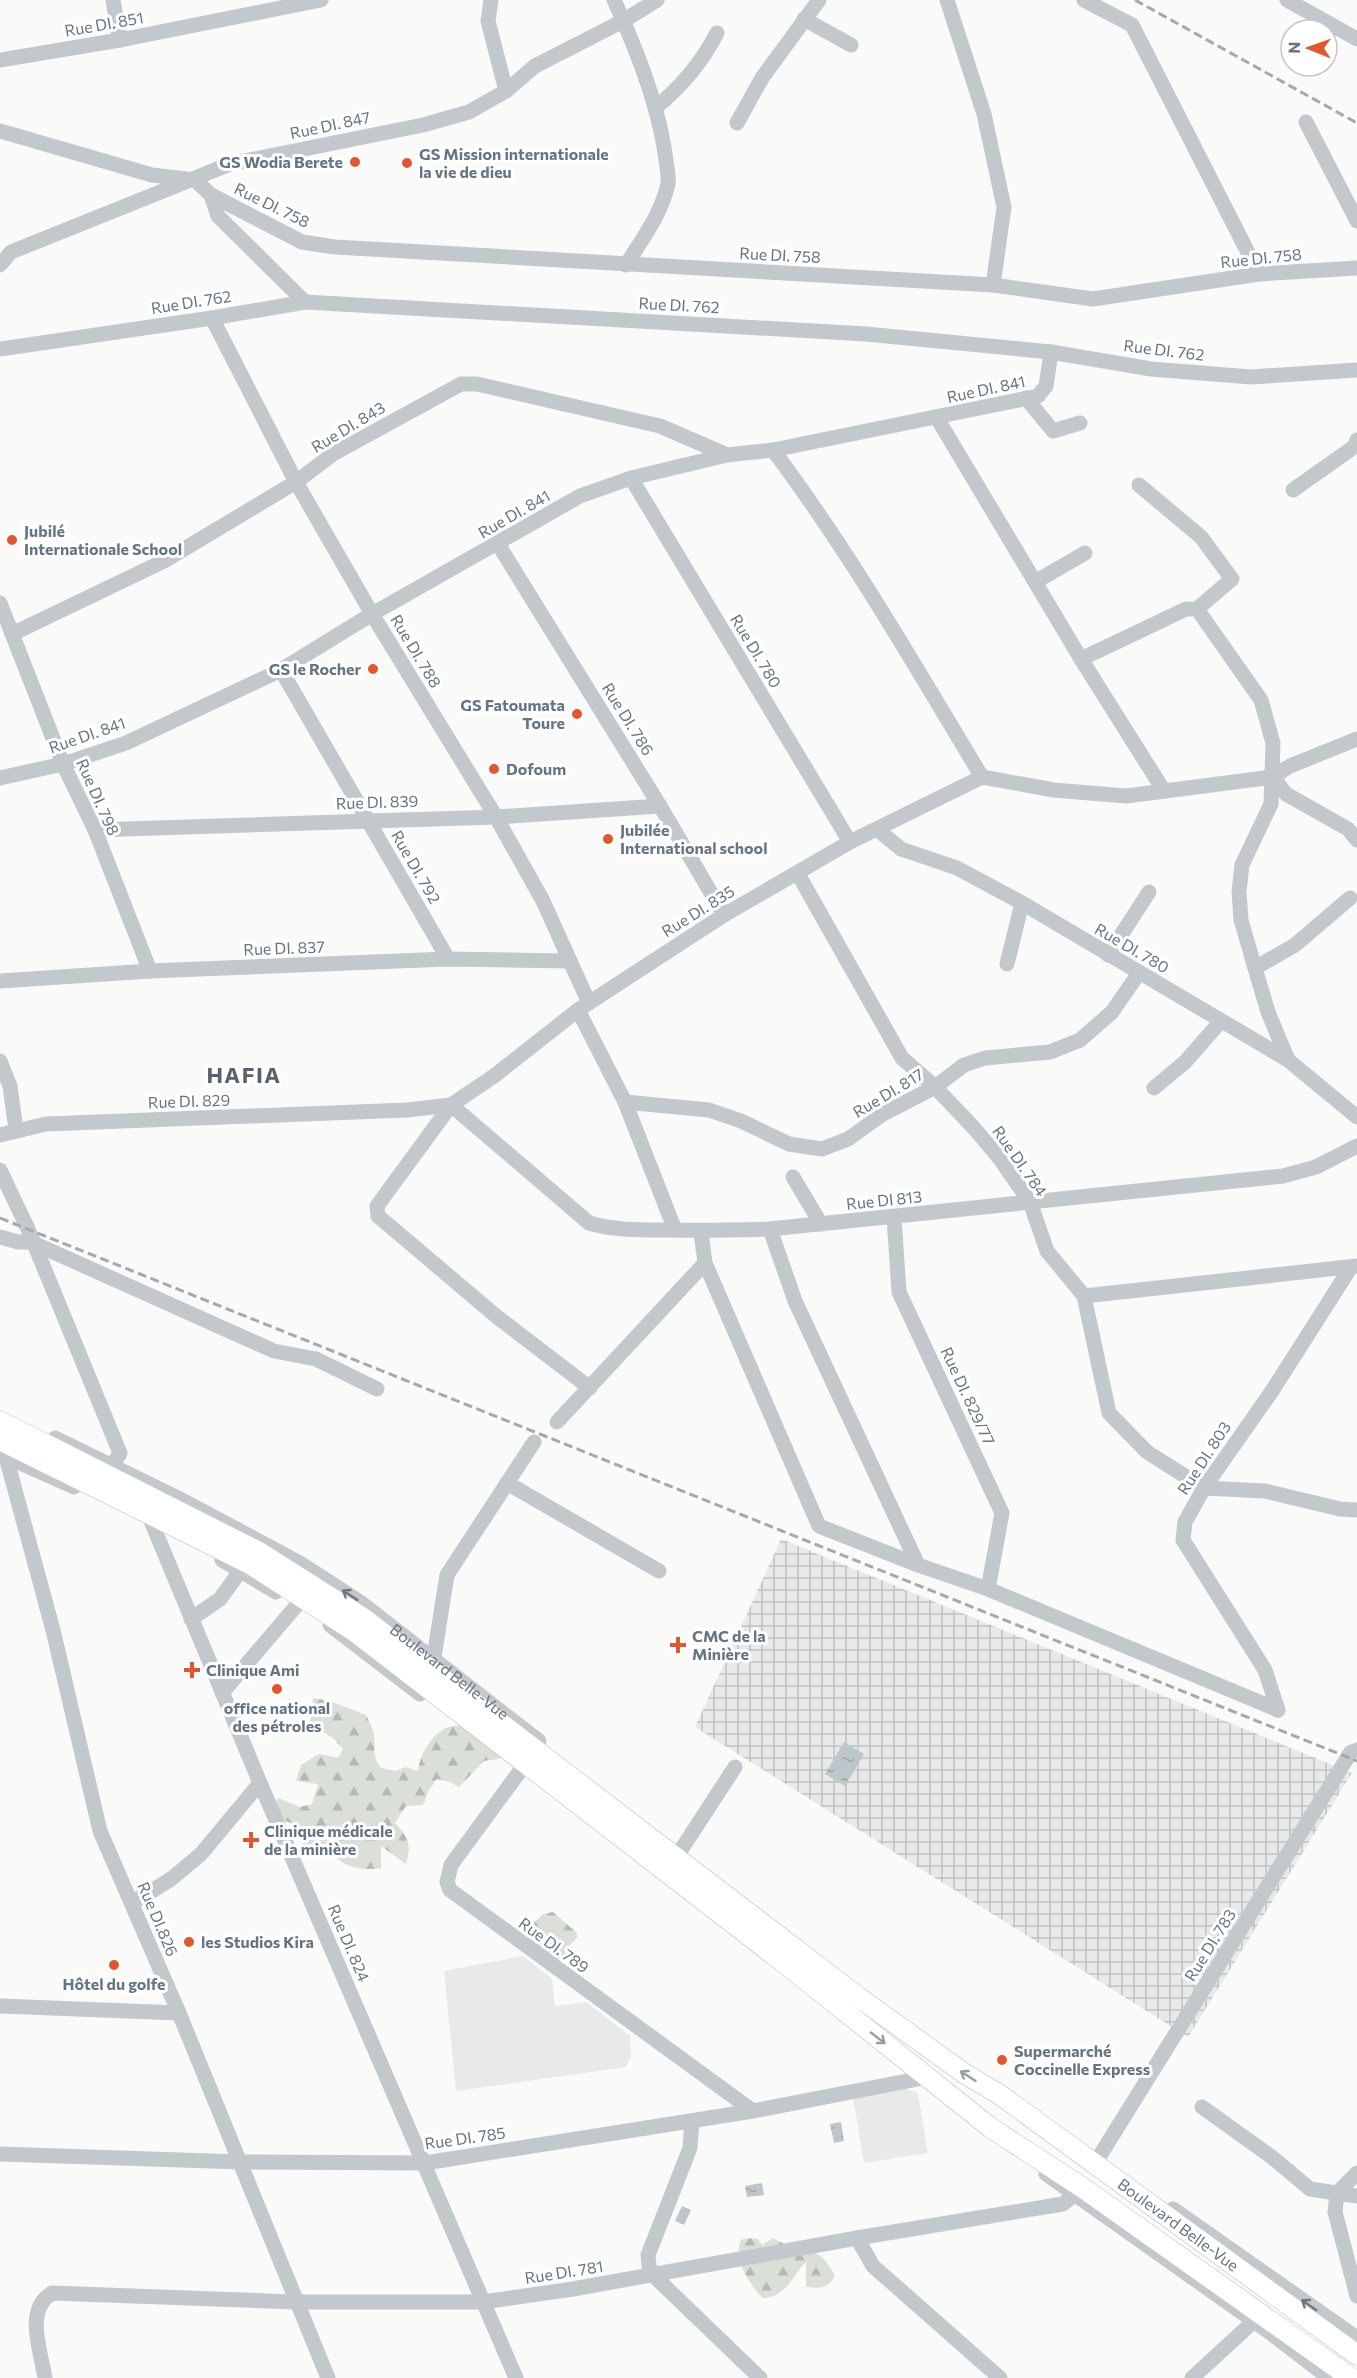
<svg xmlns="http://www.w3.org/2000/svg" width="1357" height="2378" viewBox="0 0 1357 2378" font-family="Commissioner,sans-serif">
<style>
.built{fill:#e8e9e9}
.industrial{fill:url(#industrial-grid)}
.forest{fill:url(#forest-firs)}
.water{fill:url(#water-ripples)}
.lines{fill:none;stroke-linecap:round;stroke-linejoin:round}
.major-casing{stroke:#b5babe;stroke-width:21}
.minor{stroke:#c3c8cc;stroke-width:15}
.major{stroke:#fff;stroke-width:20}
.rail{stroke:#a2aab0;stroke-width:3;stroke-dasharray:9 4.5;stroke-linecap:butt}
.oneway{stroke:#6a7a87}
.oneway2{stroke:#939fa8}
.poi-dot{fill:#e4572e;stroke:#fff;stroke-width:2}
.labels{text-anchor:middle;stroke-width:6;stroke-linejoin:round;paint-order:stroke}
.street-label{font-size:16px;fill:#657683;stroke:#fff}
.poi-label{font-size:16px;font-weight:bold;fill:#657683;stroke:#fff;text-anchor:start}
.district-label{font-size:22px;font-weight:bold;letter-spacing:1.5px;fill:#57646e;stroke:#fff}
</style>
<defs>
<pattern id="industrial-grid" width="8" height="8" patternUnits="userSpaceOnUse" patternTransform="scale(1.5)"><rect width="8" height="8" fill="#e8e9e9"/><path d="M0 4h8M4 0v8" fill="none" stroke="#c0c1c2"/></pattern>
<pattern id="forest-firs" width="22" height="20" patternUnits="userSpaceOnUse" patternTransform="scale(1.5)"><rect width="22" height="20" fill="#dadfd7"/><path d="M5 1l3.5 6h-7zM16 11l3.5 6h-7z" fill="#b4b9b4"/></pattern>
<pattern id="water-ripples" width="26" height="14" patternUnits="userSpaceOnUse" patternTransform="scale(1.5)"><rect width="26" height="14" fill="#bbc7cb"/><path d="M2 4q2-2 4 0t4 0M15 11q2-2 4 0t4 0" fill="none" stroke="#9ca6aa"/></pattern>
</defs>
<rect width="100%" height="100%" fill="#fafaf8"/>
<path class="built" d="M523,1956L552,1979L555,2006L586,2002L630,2036L631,2057L626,2067L456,2091L444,1971Z
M904,2088L918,2093L928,2153L864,2163L853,2097Z"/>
<path class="industrial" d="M781,1539L1352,1773L1188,2037L695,1727Z"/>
<path class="forest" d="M313,1698L330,1701L366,1715C369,1721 372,1727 374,1734C376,1748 371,1756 381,1768L396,1771L405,1767L418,1771C421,1747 443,1715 472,1729C484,1735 495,1746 507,1754L498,1759L484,1761L459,1787L450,1782L437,1779L429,1790L423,1805L406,1806L395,1823C408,1837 412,1844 406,1864L381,1846V1868C364,1871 344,1868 333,1854L320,1858L308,1852L300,1839L288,1841L285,1831L293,1824L278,1818L274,1808L278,1798L300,1807L312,1804L318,1784L296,1781L301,1765L319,1754L338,1758L343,1749L333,1738L310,1724Z
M553,1912L577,1933V1938L567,1948L565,1956L557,1960H551L548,1952H538L528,1943V1928L543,1914Z
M748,2238L758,2239L762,2245L773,2238C800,2255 818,2240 835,2276C827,2289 821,2288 806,2287V2262C791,2277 786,2298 762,2298C749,2282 733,2261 741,2240Z"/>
<path class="water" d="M844,1742L864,1754L845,1786L825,1774Z
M841,2122L844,2141L834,2143L830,2124Z
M762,2183L764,2195L747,2197L745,2186Z
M682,2206L691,2210L684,2225L675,2221Z"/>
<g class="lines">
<defs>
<g id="major">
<path id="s2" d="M0,1421L259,1552L363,1618L857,1996L965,2074L999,2094L1357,2355"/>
<path d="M0,1440L250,1564L354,1631L788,1966L991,2128L1083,2188L1351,2378"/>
</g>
</defs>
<use href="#major" class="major-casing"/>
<g class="minor">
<path d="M113,0L120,40"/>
<path d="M491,0L488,21L506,91"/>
<path d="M614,0C636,48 660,108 666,161C667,168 669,177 668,184C661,215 642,239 626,265"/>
<path d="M947,0L984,114L1004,207L993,285"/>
<path d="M1084,0L1132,25L1259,274"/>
<path d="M1287,0L1357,39"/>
<path d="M804,19L851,45"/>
<path d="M0,60L120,40L321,0"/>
<path d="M655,108C680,88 702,62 717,33"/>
<path d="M1306,122L1357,221"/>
<path d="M737,123L762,78L819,0"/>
<path d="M0,131L152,175L195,180L211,195L302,242L335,247L993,285L1093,299L1259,274L1357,268"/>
<path d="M211,195L218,216L305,302"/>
<path d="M0,265L11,252L230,164L423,125L469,112L506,91L535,66L623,21L657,0"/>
<path d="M212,318L296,482L372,614L496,817L543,901L589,1003"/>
<path d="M0,349L212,318L305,302L866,334L1051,352L1151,369L1251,377L1357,370"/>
<path d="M1026,398L1053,431L1080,423"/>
<path d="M937,418L1081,659L1164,791"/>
<path d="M773,450C851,554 915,666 982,777L1054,790L1126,796L1273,777L1290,766L1357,739"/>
<path d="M631,478L850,842"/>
<path d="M1139,485L1201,537L1232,579L1197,609"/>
<path d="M1293,490L1354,447L1357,440"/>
<path d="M498,544L660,806L724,915"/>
<path d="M1035,582L1085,553"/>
<path d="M0,603L63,764L95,830L150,971"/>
<path d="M12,634L164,561L296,482L333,454L461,384H477L660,426L727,455"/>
<path d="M1081,659L1186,609H1197L1261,700L1273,743L1271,804L1242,865L1239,892L1241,920L1255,968L1268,1012L1288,1060"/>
<path d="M281,670L448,959"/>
<path d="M1273,777L1286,794L1348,829L1357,840"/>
<path d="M0,778L63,764L126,743L281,670L372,614L580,496L631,478L727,455L773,450L1038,396L1046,386L1051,352"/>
<path d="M877,829L901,849L957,868L1022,903L1288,1060L1357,1117"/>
<path d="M95,830L496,817L660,806"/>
<path d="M798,874L902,1058L935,1087L974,1128L1000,1159L1030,1202L1047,1251L1084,1296L1109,1413L1147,1452L1204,1488L1265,1491L1340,1509L1357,1510"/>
<path d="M1108,955L1149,892"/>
<path d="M1007,964L1022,903"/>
<path d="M1255,968L1295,945L1350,898"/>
<path d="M0,981L150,971L448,959L570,961"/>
<path d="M578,1010L625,1102L675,1230"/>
<path d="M0,1061L10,1086L16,1130"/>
<path d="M1154,1088L1185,1062L1221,1021"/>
<path d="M625,1102L709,1110L741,1121L789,1144L822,1149L848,1139L883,1114L935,1087L964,1065L985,1058L1050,1052L1080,1040L1112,1012L1139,973"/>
<path d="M451,1105L589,1223C617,1231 644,1230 672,1230C705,1231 738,1230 770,1229L1283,1176L1316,1167L1357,1146"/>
<path d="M0,1135L46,1124L407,1110L451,1105"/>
<path d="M0,1170L28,1229L120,1453L112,1466"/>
<path d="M793,1177L821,1224"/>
<path d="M894,1217L899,1292L1002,1513L988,1589"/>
<path d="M770,1229L795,1301L918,1565"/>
<path d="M701,1232L705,1263L819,1526L918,1565L988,1589L1278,1710"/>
<path d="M0,1237L18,1242H31L274,1351L316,1359L377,1389"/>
<path d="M1084,1296L1357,1266"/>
<path d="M590,1388L496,1316L378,1216L377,1206L451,1105L494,1076L578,1010L724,915L850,842L982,777"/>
<path d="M557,1422L705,1263"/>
<path id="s1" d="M55,1438L184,1501L300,1563L360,1602L539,1741"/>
<path d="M0,1454L74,1487"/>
<path d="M6,1457L53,1630L100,1831L179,2013L328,2378"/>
<path d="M507,1483L659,1571"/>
<path d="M151,1521L260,1783L516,2378"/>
<path d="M222,1560L276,1592"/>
<path d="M191,1619L220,1599L241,1570"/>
<path d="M330,1625L420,1694"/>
<path d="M434,1657L447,1575L534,1442"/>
<path d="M222,1693L297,1605"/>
<path d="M1278,1710L1265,1670L1183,1540L1185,1522L1204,1488L1272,1391L1351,1267"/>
<path d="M520,1771L451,1865L447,1882L450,1890L753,2111"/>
<path d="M679,1853L735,1767"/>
<path d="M132,1903L171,1879L201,1854L260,1783"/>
<path d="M0,2006L179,2013"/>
<path d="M1202,2107L1273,2158L1310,2189L1357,2196"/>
<path d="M692,2121L690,2148L648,2255L649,2266L653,2275L760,2378"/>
<path d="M0,2154L241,2162L425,2163L753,2111L928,2077"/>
<path d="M1099,2157L1351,1752L1357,1750"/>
<path d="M1357,2173L1337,2193L1335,2212L1357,2296"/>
<path d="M1046,2174L1272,2334L1329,2378"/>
<path d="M1173,2209L1357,2338"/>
<path d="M857,2238L873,2266L1000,2378"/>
<path d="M45,2378C41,2351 24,2310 52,2293L296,2302H483L573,2289L857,2238L1063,2204L1083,2188"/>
<path d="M1192,2378L1254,2321"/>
</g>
<use href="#major" class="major"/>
<path class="rail" d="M1135,0L1357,123
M0,1218L1357,1761"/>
</g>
<defs><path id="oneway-shaft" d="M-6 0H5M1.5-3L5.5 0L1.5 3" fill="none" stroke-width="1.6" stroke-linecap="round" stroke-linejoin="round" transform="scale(1.5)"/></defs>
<g class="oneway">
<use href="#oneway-shaft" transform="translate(350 1595) rotate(-147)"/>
<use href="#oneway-shaft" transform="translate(1309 2305) rotate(-145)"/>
</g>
<g class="oneway2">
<use href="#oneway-shaft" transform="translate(878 2038) rotate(38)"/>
<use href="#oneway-shaft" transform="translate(968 2076) rotate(-147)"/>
</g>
<g class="poi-dot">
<circle cx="355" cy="162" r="6"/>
<circle cx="407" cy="163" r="6"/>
<circle cx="12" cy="540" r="6"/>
<circle cx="373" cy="669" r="6"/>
<circle cx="577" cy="714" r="6"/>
<circle cx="494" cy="769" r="6"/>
<circle cx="608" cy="839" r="6"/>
<path d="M675 1636h6v6h6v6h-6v6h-6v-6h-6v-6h6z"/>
<path d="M189 1661h6v6h6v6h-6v6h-6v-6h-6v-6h6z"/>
<circle cx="277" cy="1689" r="6"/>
<path d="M248 1831h6v6h6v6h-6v6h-6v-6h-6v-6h6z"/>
<circle cx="189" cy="1942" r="6"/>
<circle cx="114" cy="1965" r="6"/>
<circle cx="1002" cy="2060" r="6"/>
</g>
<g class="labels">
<g class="street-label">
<text transform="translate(104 24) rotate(-10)" y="6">Rue DI. 851</text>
<text transform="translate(330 125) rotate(-12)" y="6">Rue DI. 847</text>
<text transform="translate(272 205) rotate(26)" y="6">Rue DI. 758</text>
<text transform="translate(780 255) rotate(3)" y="6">Rue DI. 758</text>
<text transform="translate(1261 258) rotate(-6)" y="6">Rue DI. 758</text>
<text transform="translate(191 302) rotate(-9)" y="6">Rue DI. 762</text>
<text transform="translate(679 305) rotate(3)" y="6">Rue DI. 762</text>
<text transform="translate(1164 350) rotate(7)" y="6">Rue DI. 762</text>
<text transform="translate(986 389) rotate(-12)" y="6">Rue DI. 841</text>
<text transform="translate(348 427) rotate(-31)" y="6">Rue DI. 843</text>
<text transform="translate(514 514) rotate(-30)" y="6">Rue DI. 841</text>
<text transform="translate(416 651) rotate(59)" y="6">Rue DI. 788</text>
<text transform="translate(756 651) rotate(59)" y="6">Rue DI. 780</text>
<text transform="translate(628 719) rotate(58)" y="6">Rue DI. 786</text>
<text transform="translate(87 735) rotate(-19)" y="6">Rue DI. 841</text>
<text transform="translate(98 797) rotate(66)" y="6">Rue DI. 798</text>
<text transform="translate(377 802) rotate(-2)" y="6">Rue DI. 839</text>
<text transform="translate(416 867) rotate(60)" y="6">Rue DI. 792</text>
<text transform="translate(698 911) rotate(-32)" y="6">Rue DI. 835</text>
<text transform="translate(284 948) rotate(-2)" y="6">Rue DI. 837</text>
<text transform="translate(1132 948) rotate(30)" y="6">Rue DI. 780</text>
<text transform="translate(888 1093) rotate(-31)" y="6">Rue DI. 817</text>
<text transform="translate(189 1101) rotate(-2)" y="6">Rue DI. 829</text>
<text transform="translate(1020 1161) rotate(55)" y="6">Rue DI. 784</text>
<text transform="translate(884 1200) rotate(-6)" y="6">Rue DI 813</text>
<text transform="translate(968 1396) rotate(65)" y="6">Rue DI. 829/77</text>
<text transform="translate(1204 1458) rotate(-57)" y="6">Rue DI. 803</text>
<text dy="6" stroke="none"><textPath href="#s1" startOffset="460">Boulevard Belle-Vue</textPath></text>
<text transform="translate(158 1919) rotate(67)" y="6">Rue DI.826</text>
<text transform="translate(349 1943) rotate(67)" y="6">Rue DI. 824</text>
<text transform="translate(554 1945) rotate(36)" y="6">Rue DI. 789</text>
<text transform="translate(1210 1945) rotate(-58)" y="6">Rue DI. 783</text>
<text transform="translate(465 2138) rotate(-8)" y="6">Rue DI. 785</text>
<text dy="6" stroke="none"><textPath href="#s2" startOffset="1430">Boulevard Belle-Vue</textPath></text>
<text transform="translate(564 2272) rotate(-9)" y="6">Rue DI. 781</text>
</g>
<g class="poi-label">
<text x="419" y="160">GS Mission internationale<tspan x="419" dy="18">la vie de dieu</tspan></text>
<text x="343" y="168" text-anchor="end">GS Wodia Berete</text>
<text x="24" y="537">Jubilé<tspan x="24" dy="18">Internationale School</tspan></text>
<text x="361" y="675" text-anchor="end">GS le Rocher</text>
<text x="565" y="711" text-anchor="end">GS Fatoumata<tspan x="565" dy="18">Toure</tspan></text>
<text x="506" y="775">Dofoum</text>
<text x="620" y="836">Jubilée<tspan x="620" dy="18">International school</tspan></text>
<text x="692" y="1642">CMC de la<tspan x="692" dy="18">Minière</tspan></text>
<text x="206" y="1676">Clinique Ami</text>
<text x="277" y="1714" text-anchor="middle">office national<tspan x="277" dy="18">des pétroles</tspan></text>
<text x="264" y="1837">Clinique médicale<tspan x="264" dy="18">de la minière</tspan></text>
<text x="201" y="1948">les Studios Kira</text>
<text x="114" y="1990" text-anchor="middle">Hôtel du golfe</text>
<text x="1014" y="2057">Supermarché<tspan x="1014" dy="18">Coccinelle Express</tspan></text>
</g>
<g class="district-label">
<text x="244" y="1083">HAFIA</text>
</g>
</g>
<g transform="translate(1309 48) rotate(271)"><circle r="28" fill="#ffffff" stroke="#c1c8cd" stroke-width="1.5"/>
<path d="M0-4.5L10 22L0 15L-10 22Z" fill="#e4572e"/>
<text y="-9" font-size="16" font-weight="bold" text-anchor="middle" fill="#657683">N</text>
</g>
</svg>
